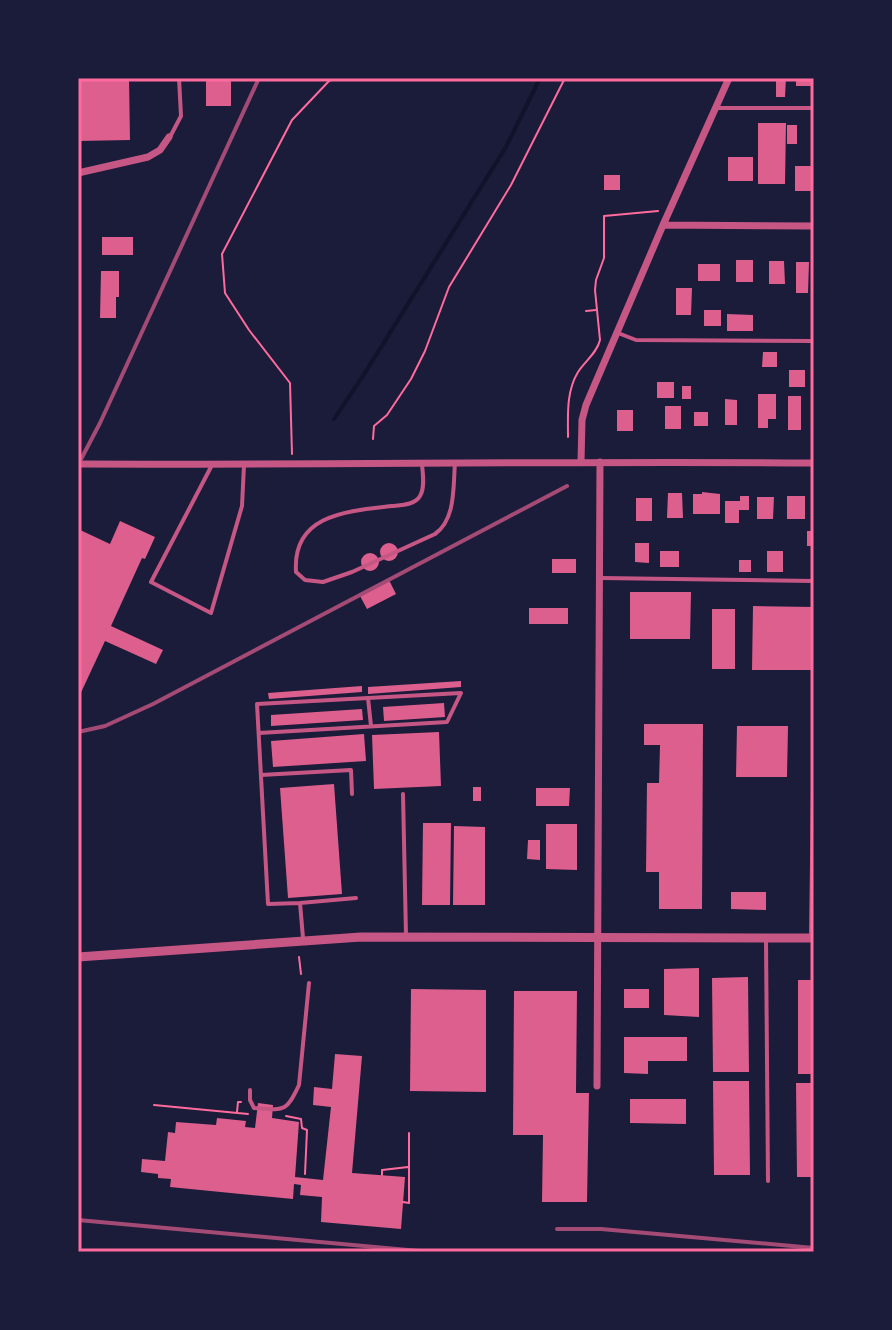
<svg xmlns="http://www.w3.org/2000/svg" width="892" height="1330" viewBox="0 0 892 1330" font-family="'Work Sans',sans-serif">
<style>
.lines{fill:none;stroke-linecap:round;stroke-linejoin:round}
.stream{stroke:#12122b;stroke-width:4}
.building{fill:#dd5f8e}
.path{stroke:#ff6b9d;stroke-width:2}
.service{stroke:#c65784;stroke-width:4}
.minor{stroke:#c65784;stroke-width:7}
.tertiary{stroke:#c65784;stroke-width:9}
.rail{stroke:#a44b75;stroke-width:4}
.neatline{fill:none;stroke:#ff6b9d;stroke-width:3}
</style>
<rect width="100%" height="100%" fill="#1b1b3a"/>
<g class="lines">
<path class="stream" d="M334,419L363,376L506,147L540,78"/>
</g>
<path class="building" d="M78,78H129L130,140L78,141Z
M206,78H231V106H206Z
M776,78H786L785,97H776Z
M796,78H814V86H796Z
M758,123H786L785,184H758Z
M787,125H797V144H787Z
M728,157H753V181H728Z
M795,166H813V191H795Z
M604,175H620V190H604Z
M102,237H133V255H102Z
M736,260H753V282H736Z
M769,261H784L785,284H769Z
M796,262H809L808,293H796Z
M698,264H720V281H698Z
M101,271H119V297H116V318H100Z
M676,288H692L691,315H676Z
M704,310H721V326H704Z
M727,314L753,315V331H727Z
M763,352H777V367H762Z
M789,370H805V387H789Z
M657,382H674V398H657Z
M682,386H691V399H682Z
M758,394H776V419H768V428H758Z
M788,396H801V430H788Z
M725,399L737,400V425H725Z
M665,406H681V429H665Z
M617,410H633V431H617Z
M694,412H708V426H694Z
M702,492L720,494V514H693V494H702Z
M668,493H682L683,518H667Z
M740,496H749V510H739V523H725V501H740Z
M787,496H805V519H787Z
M757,497H774L773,519H757Z
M636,498H652V521H636Z
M120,521L155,537L145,559L142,558L111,626L163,650L156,664L105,641L78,699V529L110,544Z
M807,531H814V546H807Z
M380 552a9 9 0 1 1 18 0a9 9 0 1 1-18 0Z
M635,543H649V563L635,562Z
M660,551H679V567H660Z
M767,551H783V572H767Z
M361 562a9 9 0 1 1 18 0a9 9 0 1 1-18 0Z
M552,559H576V573H552Z
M739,560H751V572H739Z
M389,580L396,594L367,609L360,596Z
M630,592H691L690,639H630Z
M753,606L814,607V670H752Z
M529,608H568V624H529Z
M712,609H735V669H712Z
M461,681V687L368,694V687Z
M362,686V692L269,699L268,693Z
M444,703L445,717L384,721L383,707Z
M362,709L363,720L271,726V715Z
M644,724H703L702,909H659V872H646L647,783H659L660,745H644Z
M737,726H788L787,777H736Z
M439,732L441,786L374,789L372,735Z
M364,734L366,761L273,767L271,741Z
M334,784L342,894L288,898L280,788Z
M473,787H481V801H473Z
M536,788H570L569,806H536Z
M423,823H451L450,905H422Z
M546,824H577V870L546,869Z
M454,826L485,827V905H453Z
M528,840H540V860L527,859Z
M731,892H766V910L731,909Z
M699,968V1017L664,1015V969Z
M748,977L749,1072H713L712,978Z
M798,980H814V1074H798Z
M411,989L486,990V1092L410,1091Z
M624,989H649V1008H624Z
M514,991H577L576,1093H589L587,1202H542L543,1135H513Z
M624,1037H687V1061H648V1074L624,1073Z
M335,1054L362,1056L352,1173L405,1177L401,1229L321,1222L322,1197L300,1195L301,1185L294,1184L293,1199L170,1187L171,1179L158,1178V1174L141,1172L142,1159L165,1161L168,1132L175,1133L176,1122L216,1125L217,1118L246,1121L245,1127L255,1128L258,1103L273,1105L272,1118L299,1122L295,1177L323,1180L331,1107L313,1105L314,1087L332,1089Z
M713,1081H749L750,1175H714Z
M796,1083H814V1177H797Z
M630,1099H686V1124L630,1123Z"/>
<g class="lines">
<path class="path" d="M586,311L596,310
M568,437C568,415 566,392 578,372C585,361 597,353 600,340L595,290L596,280L604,258V216L658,211
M373,439L374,426L387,415L411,379L425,351L449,287L511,185L565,78
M292,454L290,383L249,330L225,293L222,254L292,120L329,81L337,78
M299,957L301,974
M154,1105L248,1114
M237,1112L238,1102H241
M286,1116L301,1119L302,1128L307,1130L305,1174
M382,1175V1170L408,1167
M403,1202L409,1203V1133"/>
<path class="service" d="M717,108H814
M170,137L181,116L179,78
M618,333L636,340L814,341
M212,465L151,582L211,613L242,506L244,465
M422,465C423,474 425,488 420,496C415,505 401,505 392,506C348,511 292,514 296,572L305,580L323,582L352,572L435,534C456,519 453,487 455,463
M601,578L814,581
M368,698L371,726
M259,733L447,722L461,693L257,704L268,904L300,903L303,938
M261,775L351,770L352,794
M403,794L406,936
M300,903L356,898
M811,935L814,715
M766,940L768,1181
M250,1090V1100L254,1108C284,1110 286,1113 299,1085L309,983"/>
<path class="minor" d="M78,173L148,157L160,150L169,137
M663,225L814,226
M581,462L582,420L586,405L663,225L729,78
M78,464C323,465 569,461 814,463
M597,1086L600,462"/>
<path class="tertiary" d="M78,957L361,937L814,938"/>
<path class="rail" d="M78,465L100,423L259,78
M78,732L105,726L153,704L567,486
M78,1220L430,1252
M557,1229H601L814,1248"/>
</g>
<rect width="892" height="1330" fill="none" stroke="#1b1b3a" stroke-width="160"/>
<rect x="80" y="80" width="732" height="1170" class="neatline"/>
</svg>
